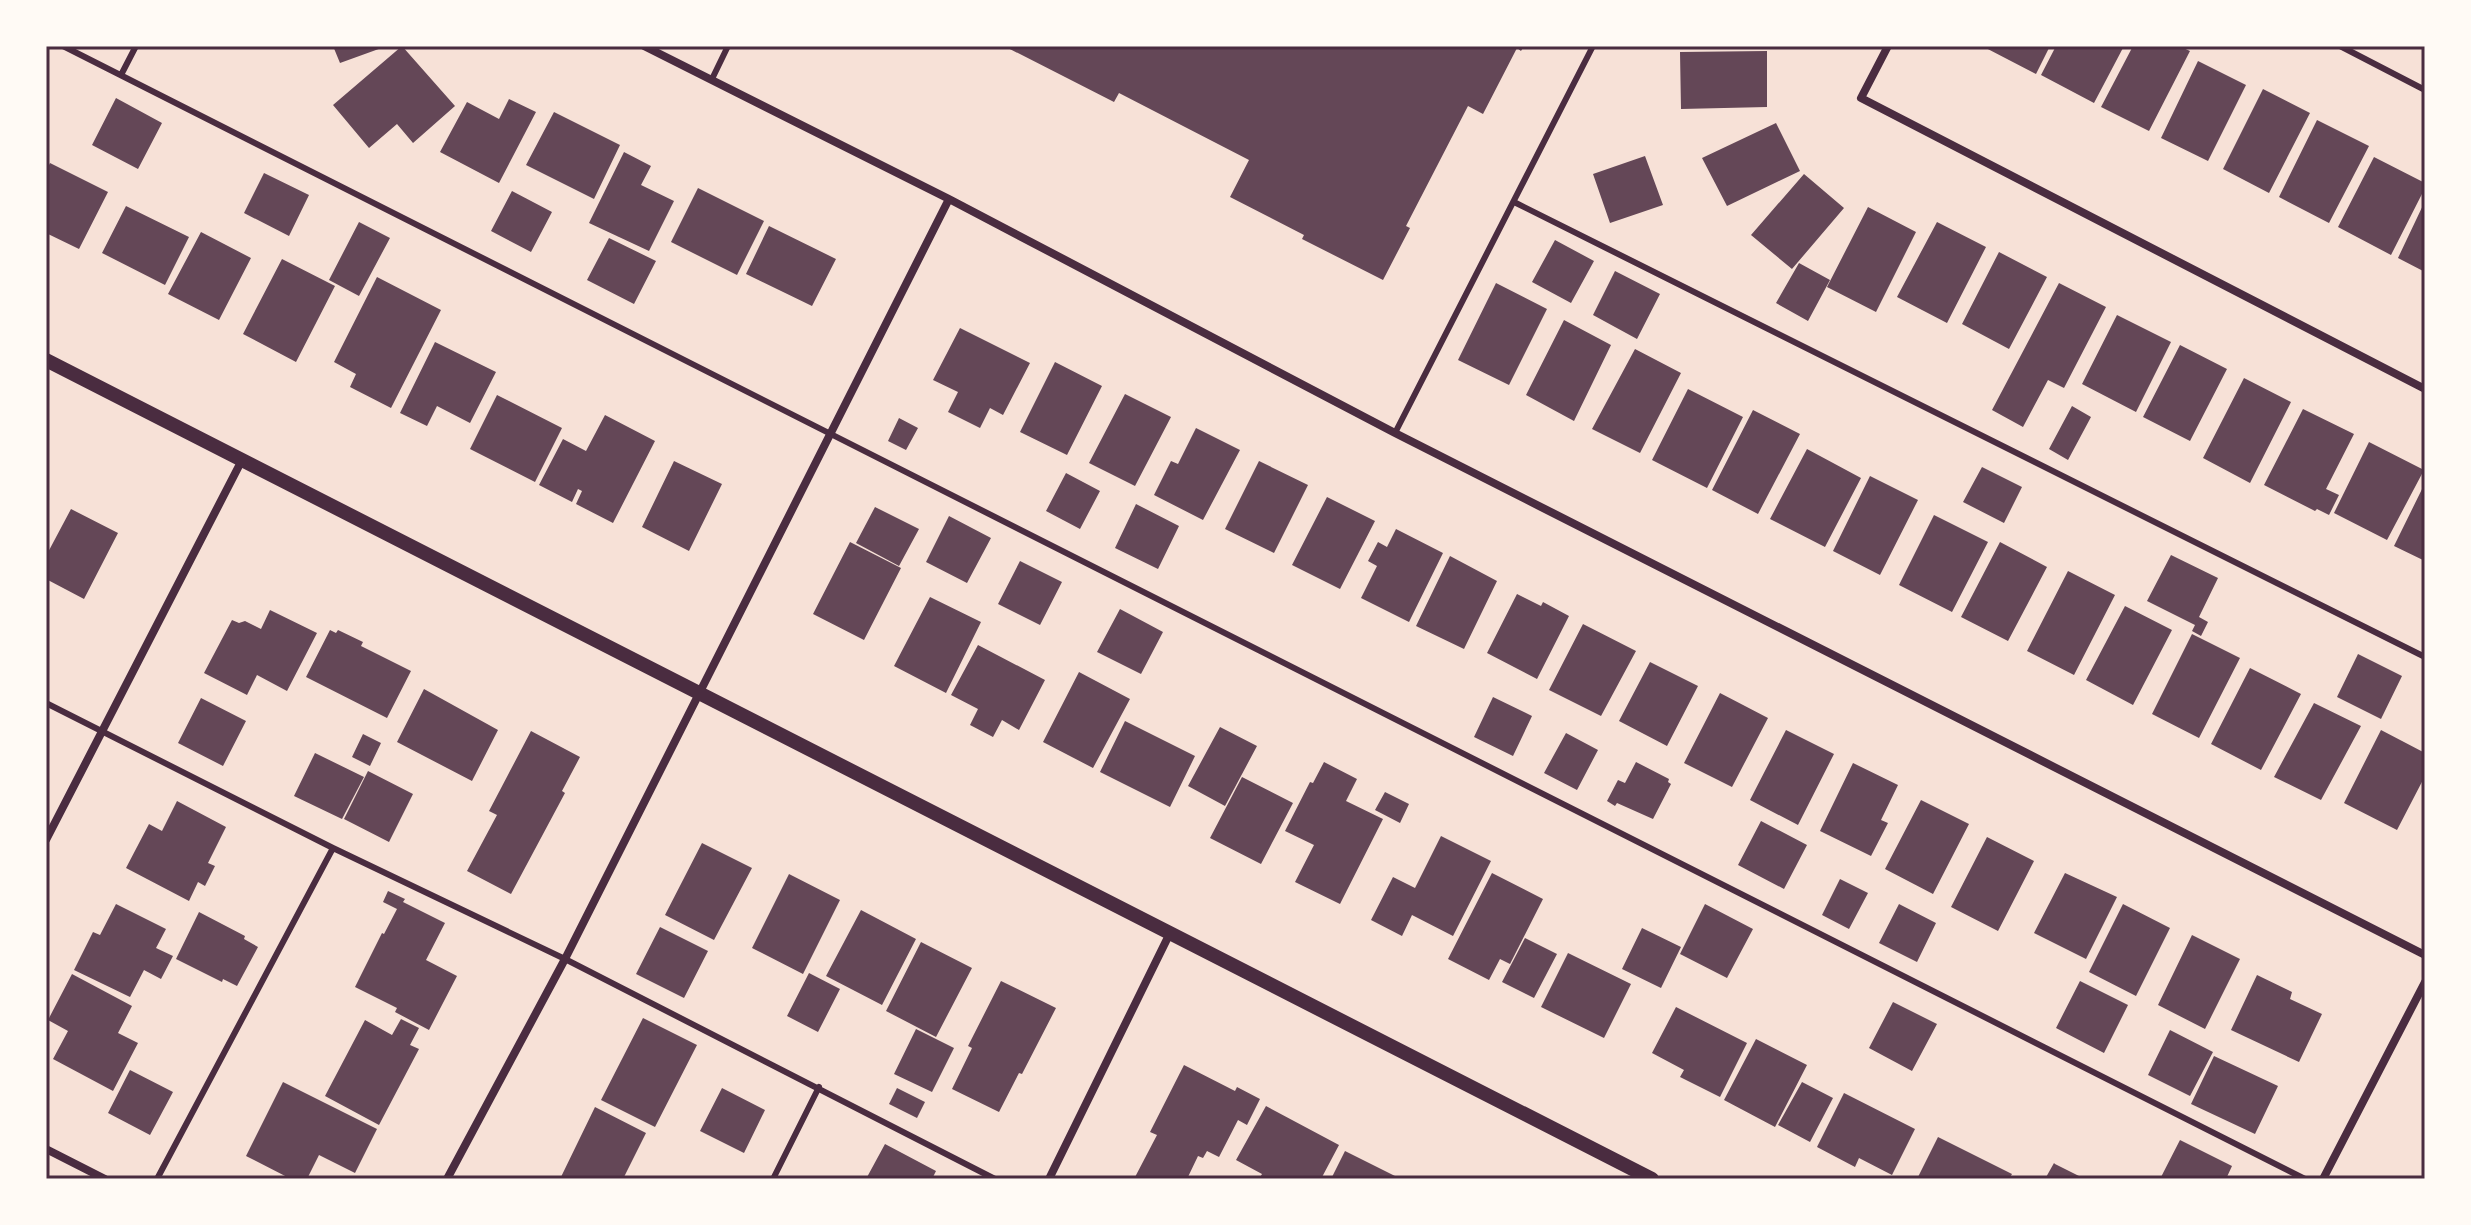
<svg xmlns="http://www.w3.org/2000/svg" width="2471" height="1225" viewBox="0 0 2471 1225" font-family="Barlow,sans-serif">
<style>
.building{fill:#644757}
.lines{fill:none;stroke-linecap:round;stroke-linejoin:round}
.service{stroke:#4a2c40;stroke-width:6}
.minor{stroke:#4a2c40;stroke-width:8}
.tertiary{stroke:#4a2c40;stroke-width:14}
.neatline{fill:none;stroke:#4a2c40;stroke-width:3}
</style>
<rect width="100%" height="100%" fill="#f7e1d7"/>
<path class="building" d="M333,46H387L340,63Z
M402,46L455,106L413,143L397,124L369,148L333,105Z
M1004,46H1524L1521,51L1517,48L1483,114L1468,106L1406,226L1410,228L1383,280L1302,239L1304,235L1230,197L1249,160L1119,93L1114,102Z
M1982,46H2050L2036,74Z
M2056,46H2124L2094,103L2041,75Z
M2133,46H2179L2190,51L2149,131L2101,107Z
M1767,51V107L1681,109L1680,52Z
M2198,61L2246,85L2208,161L2161,138Z
M2263,89L2310,113L2269,193L2223,169Z
M116,98L162,123L138,169L92,145Z
M509,99L536,112L499,183L440,152L467,102L499,119Z
M554,112L620,145L594,199L526,165Z
M2317,120L2369,146L2329,223L2279,197Z
M1776,123L1800,171L1727,206L1702,158Z
M624,152L651,166L641,185L674,201L649,251L589,223Z
M1645,156L1663,205L1610,223L1593,174Z
M2374,157L2425,183V188L2391,255L2338,227Z
M50,163L108,192L79,249L46,233V171Z
M264,173L309,195L289,236L244,213Z
M1804,174L1844,208L1792,269L1751,235Z
M698,188L764,221L737,275L671,242Z
M512,191L552,212L531,252L491,231Z
M2425,201V272L2398,258Z
M126,206L189,237L165,285L102,253Z
M1868,207L1916,232L1876,312L1827,287Z
M359,222L390,238L359,296L329,280Z
M1937,222L1986,247L1947,323L1897,297Z
M769,226L836,259L812,306L746,274Z
M201,232L251,258L219,320L168,294Z
M609,238L656,261L634,304L587,280Z
M1555,240L1594,261L1571,303L1532,282Z
M1999,252L2047,277L2009,349L1962,324Z
M282,259L335,286L296,362L243,334Z
M1799,263L1830,280L1808,321L1776,303Z
M1615,271L1660,294L1637,339L1593,315Z
M377,277L441,310L391,408L350,387L356,374L334,362Z
M1496,283L1547,309L1509,385L1458,360Z
M2059,283L2106,307L2064,388L2048,380L2023,427L1992,410Z
M2117,315L2171,342L2136,412L2082,384Z
M1564,320L1611,345L1574,421L1526,395Z
M960,328L1030,363L1003,415L990,408L980,428L948,412L958,392L933,380Z
M435,342L496,372L470,423L437,406L427,426L400,413Z
M2180,345L2227,369L2190,441L2143,417Z
M1635,349L1681,373L1640,453L1592,429Z
M1055,362L1102,386L1067,455L1020,432Z
M2244,378L2291,402L2250,483L2203,458Z
M1688,389L1743,417L1707,488L1652,460Z
M1125,394L1171,417L1135,486L1089,463Z
M497,395L562,428L535,482L470,449Z
M2072,406L2091,417L2068,460L2049,449Z
M2303,409L2354,434L2326,489L2339,495L2329,515L2317,509L2315,511L2264,485Z
M1753,410L1800,434L1758,514L1712,490Z
M605,415L655,441L613,523L576,504L582,491L578,489L572,502L539,485L563,439L586,451Z
M899,418L918,428L906,450L888,441Z
M1196,428L1240,450L1203,520L1154,495L1171,461L1178,464Z
M2369,442L2424,470L2387,540L2334,513Z
M1807,449L1861,478L1825,547L1770,519Z
M674,461L722,484L689,551L642,527Z
M1259,461L1308,485L1274,553L1225,529Z
M1982,467L2022,487L2004,523L1963,502Z
M1066,473L1100,491L1080,529L1046,511Z
M1870,476L1918,500L1880,575L1833,551Z
M2425,483V561L2394,546Z
M1327,497L1375,521L1340,589L1292,565Z
M1136,504L1179,526L1158,569L1115,548Z
M875,507L919,529L899,566L856,543Z
M71,509L118,533L84,599L46,579V556Z
M1934,515L1988,542L1952,612L1899,585Z
M949,516L991,538L967,583L926,562Z
M1396,529L1443,553L1409,622L1361,598L1377,566L1368,561L1378,542L1387,547Z
M850,542L901,568L864,640L813,614Z
M2000,542L2047,567L2008,641L1961,617Z
M2171,555L2218,578L2199,617L2208,622L2201,636L2192,631L2195,625L2147,601Z
M1450,556L1497,581L1464,649L1416,626Z
M1020,561L1062,582L1040,625L998,604Z
M2068,571L2115,595L2074,675L2027,651Z
M1517,594L1541,606L1543,602L1569,616L1537,679L1487,653Z
M930,597L981,622L946,693L894,666Z
M2125,606L2172,630L2133,705L2086,680Z
M1120,609L1163,632L1141,674L1097,652Z
M270,610L317,633L287,691L257,675L247,695L204,673L232,620L239,623L245,621L261,629Z
M1583,624L1636,651L1601,716L1549,690Z
M330,630L336,633L338,630L363,642L361,646L411,671L387,718L306,677Z
M2192,634L2240,658L2199,738L2152,714Z
M978,645L1045,680L1019,730L1002,720L993,737L970,725L978,709L951,695Z
M2358,654L2402,676L2381,719L2337,697Z
M1650,662L1698,686L1667,746L1619,721Z
M2250,668L2301,694L2261,770L2211,744Z
M1079,672L1130,699L1093,768L1043,742Z
M424,689L498,730L472,781L397,742Z
M1720,693L1768,718L1732,787L1684,763Z
M1493,697L1532,716L1513,756L1474,737Z
M201,698L246,721L223,766L178,743Z
M2314,703L2361,726L2321,800L2274,777Z
M1125,721L1195,756L1170,807L1100,772Z
M1220,727L1257,746L1225,806L1188,786Z
M1786,730L1834,754L1798,825L1750,800Z
M2381,730L2425,753V776L2397,830L2344,803Z
M531,731L580,757L562,791L565,793L511,894L467,871L497,815L489,811Z
M1566,733L1598,750L1577,790L1544,773Z
M363,734L381,743L370,766L352,757Z
M315,753L364,777L342,819L294,796Z
M1324,762L1357,779L1346,801L1383,819L1340,904L1295,882L1314,845L1285,831L1310,782L1313,783Z
M1636,762L1669,779L1668,782L1671,784L1653,819L1617,803L1615,806L1607,801L1618,780L1625,783Z
M1853,763L1898,785L1881,820L1888,823L1871,856L1820,831Z
M368,771L413,794L389,842L344,819Z
M1242,777L1293,803L1261,864L1210,838Z
M1385,792L1409,804L1400,823L1375,810Z
M1921,800L1969,824L1933,894L1885,869Z
M177,801L226,827L208,863L215,866L205,886L198,882L189,901L126,868L149,824L162,831Z
M1761,821L1807,845L1784,889L1738,865Z
M1441,836L1491,861L1453,936L1412,915L1402,936L1371,920L1393,877L1415,888Z
M1987,837L2034,861L1998,931L1951,907Z
M702,843L752,868L714,940L665,915Z
M1492,873L1543,899L1510,964L1500,959L1489,980L1448,959Z
M2065,873L2117,897L2086,959L2034,933Z
M789,874L840,900L803,974L752,948Z
M1840,879L1868,893L1849,929L1822,915Z
M388,891L405,899L403,902L445,923L426,960L457,976L429,1030L395,1012L397,1008L355,987L382,933L384,934L397,909L383,902Z
M116,904L166,929L156,948L173,956L161,979L144,970L130,997L74,970L93,932L100,935Z
M1705,904L1753,929L1727,978L1680,954Z
M1899,904L1936,923L1917,962L1879,943Z
M2123,904L2170,928L2136,996L2089,972Z
M861,910L916,939L882,1005L826,976Z
M199,912L245,936L244,939L258,947L237,986L223,979L222,982L176,959Z
M660,927L708,951L684,998L636,974Z
M1642,928L1681,947L1661,988L1622,969Z
M2192,935L2240,959L2205,1029L2158,1005Z
M1525,938L1557,954L1534,998L1502,982Z
M921,942L972,968L936,1037L886,1011Z
M1568,953L1631,984L1604,1038L1541,1007Z
M809,973L840,989L818,1032L787,1016Z
M72,974L132,1006L118,1033L138,1043L113,1091L53,1059L68,1031L48,1020Z
M2257,975L2292,992L2290,999L2322,1014L2299,1062L2231,1030Z
M1001,981L1056,1008L1022,1074L1019,1073L999,1112L952,1089L972,1048L968,1046Z
M2080,981L2128,1005L2104,1053L2056,1028Z
M1893,1002L1937,1024L1912,1071L1869,1048Z
M1676,1007L1747,1043L1720,1097L1680,1077L1684,1070L1652,1053Z
M643,1018L697,1045L655,1127L601,1100Z
M401,1019L419,1028L410,1045L419,1049L379,1125L325,1096L365,1020L392,1035Z
M916,1029L954,1048L932,1092L894,1074Z
M2170,1030L2213,1052L2190,1096L2148,1075Z
M1756,1039L1807,1065L1775,1127L1724,1100Z
M2214,1056L2278,1086L2255,1134L2191,1104Z
M1184,1065L1235,1091L1237,1087L1260,1099L1247,1125L1238,1120L1219,1157L1207,1151L1203,1158L1198,1156L1187,1179H1134L1157,1135L1150,1132Z
M130,1070L173,1092L150,1135L108,1113Z
M283,1082L377,1129L355,1173L319,1155L307,1179H291L246,1156Z
M1802,1082L1833,1098L1810,1142L1778,1125Z
M722,1088L765,1110L744,1153L700,1131Z
M897,1088L925,1102L917,1118L889,1104Z
M1844,1093L1915,1129L1892,1175L1859,1158L1855,1167L1817,1147Z
M1266,1106L1339,1145L1321,1179H1259L1262,1174L1236,1160Z
M595,1107L646,1133L623,1179H560Z
M1938,1137L2012,1174L2009,1179H1917Z
M2180,1140L2232,1166L2226,1179H2160Z
M885,1144L936,1171L932,1179H866Z
M1345,1151L1401,1179H1331Z
M2054,1163L2055,1164L2085,1179H2045Z"/>
<g class="lines">
<path class="service" d="M63,46L2305,1179
M2340,46L2425,90
M121,75L136,46
M712,79L728,46
M1514,202L2425,657
M1395,433L1593,46
M46,703L333,848L565,959L995,1179
M157,1179L333,848
M773,1179L819,1087"/>
<path class="minor" d="M644,46L949,199L1395,433L2425,955
M1888,46L1861,98L2425,389
M46,840L242,460
M46,1149L105,1179
M447,1179L565,959L949,199
M1049,1179L1170,933
M2323,1179L2425,982"/>
<path class="tertiary" d="M46,360L1652,1179"/>
</g>
<rect width="2471" height="1225" fill="none" stroke="#fffaf5" stroke-width="96"/>
<rect x="48" y="48" width="2375" height="1129" class="neatline"/>
</svg>
